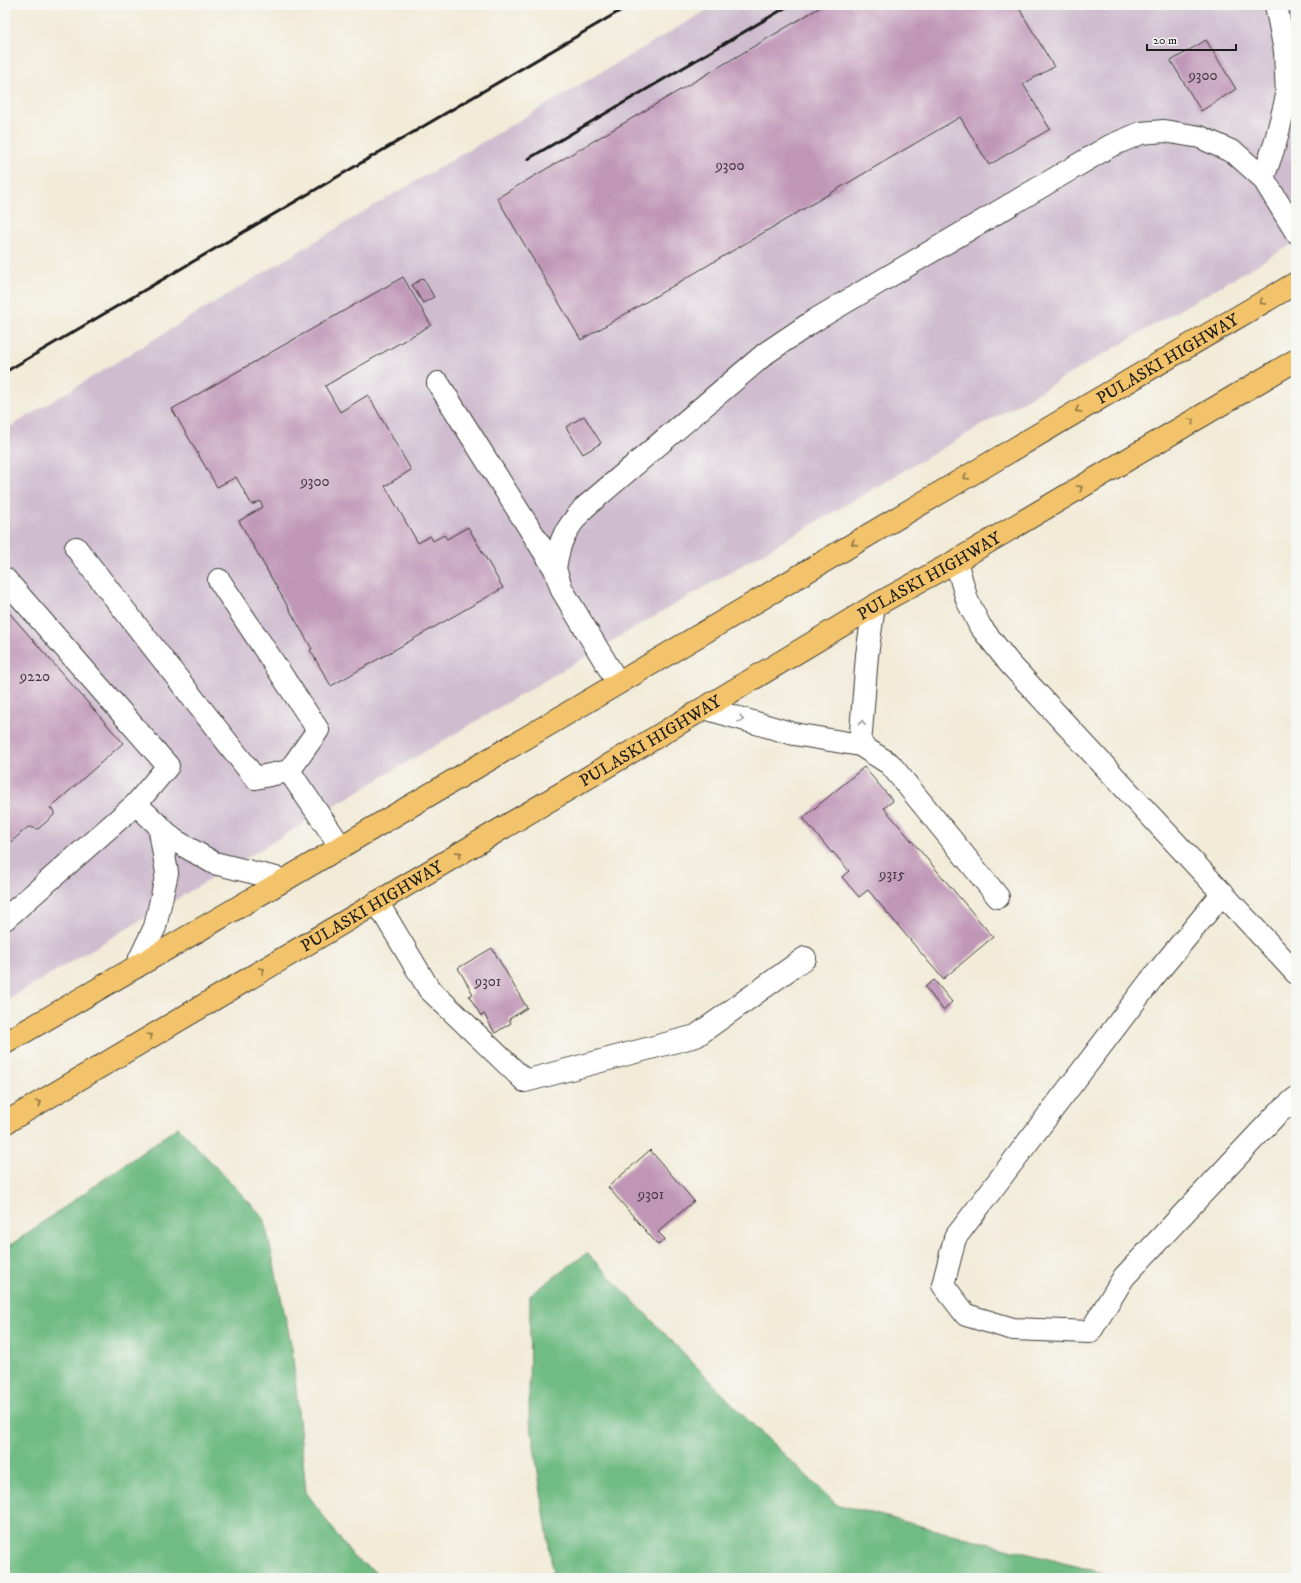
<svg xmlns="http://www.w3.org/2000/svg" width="1301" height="1583" viewBox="0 0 1301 1583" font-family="'IM FELL DW Pica',serif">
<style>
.industrial{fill:#cfbdcf}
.forest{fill:#71bc84;stroke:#466c50}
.building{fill:#c096b7}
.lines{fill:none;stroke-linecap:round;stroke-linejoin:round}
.minor-casing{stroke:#3c3b38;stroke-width:24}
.highway-casing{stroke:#3c3b38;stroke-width:24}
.minor{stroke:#fff;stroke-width:22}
.highway{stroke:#f2c36a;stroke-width:22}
.rail{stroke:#1c1c1c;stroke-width:3}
.oneway{stroke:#877043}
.oneway2{stroke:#999}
.labels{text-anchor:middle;stroke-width:4;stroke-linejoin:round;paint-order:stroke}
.number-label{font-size:15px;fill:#453a43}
.street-label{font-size:17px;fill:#1c1c1c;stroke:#f6f6f2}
</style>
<rect width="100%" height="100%" fill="#f6f6f2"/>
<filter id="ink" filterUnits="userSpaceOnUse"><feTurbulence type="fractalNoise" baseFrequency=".025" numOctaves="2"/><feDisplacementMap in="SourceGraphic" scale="8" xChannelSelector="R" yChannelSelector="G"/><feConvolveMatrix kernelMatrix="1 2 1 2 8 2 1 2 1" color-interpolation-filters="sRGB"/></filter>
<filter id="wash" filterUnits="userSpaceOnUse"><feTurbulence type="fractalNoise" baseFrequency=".012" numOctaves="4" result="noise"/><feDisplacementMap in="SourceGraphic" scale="16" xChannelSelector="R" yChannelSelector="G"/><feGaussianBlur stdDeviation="0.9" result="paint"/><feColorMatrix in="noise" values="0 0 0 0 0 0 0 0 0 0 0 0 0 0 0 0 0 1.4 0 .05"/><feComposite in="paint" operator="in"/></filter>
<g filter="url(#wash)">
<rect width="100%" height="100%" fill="#f2ebd8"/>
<path class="industrial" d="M716,5H1296V242L554,675L5,1001V430L365,211Z"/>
<path class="forest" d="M178,1127L264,1218L292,1348L306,1492L353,1557L384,1578H5V1249Z
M587,1253L747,1419L836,1504L1122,1578H539L553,1572L529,1413L530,1295Z"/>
<g id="blocks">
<path class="building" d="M824,5H1017L1054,67L1023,84L1050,129L989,165L960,117L581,340L497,198Z
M1206,40L1236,89L1201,111L1171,61Z
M403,277L431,325L325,386L340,412L368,395L411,470L385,486L418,543L430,536L433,541L444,535L447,539L468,527L503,588L331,686L310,650L312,649L239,521L263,507L260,501L252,505L236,477L217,487L172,409Z
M423,278L434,297L423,303L412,285Z
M584,416L601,443L583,454L566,427Z
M5,608L123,743L50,808L54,811V815L38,829L28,827L5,847Z
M864,767L893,801L884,808L993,937L943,979L868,890L859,897L842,877L849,871L833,852L832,853L803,818Z
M492,948L527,1008L509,1019L511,1023L495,1033L484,1014L481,1016L469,996L473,994L458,968Z
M934,980L952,1002L943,1010L925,987Z
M650,1150L694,1201L658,1232L665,1239L658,1245L608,1187Z"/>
</g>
</g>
<g filter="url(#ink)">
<use href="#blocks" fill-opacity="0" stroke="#3c3b38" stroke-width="1"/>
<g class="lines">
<defs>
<path id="minor" d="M1263,178L1275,144L1287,96L1285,51L1276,5
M438,383L555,569L562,590L618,683
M76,548L255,778L289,771L341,847
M956,561L967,600L980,626L1010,664L1296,973
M555,569C559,540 565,530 584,508L766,353L815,320L1110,146L1141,133L1164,131L1200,137L1235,153L1263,178L1296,232
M5,579L168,766L136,804
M219,580L318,730L289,771
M704,708L794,734L860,745L867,655L874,606
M860,745L890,764L998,897
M1223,893L1151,980L955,1238L943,1285L966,1315L1013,1329L1090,1332L1124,1277L1277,1114L1296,1098
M377,902L429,989L525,1081L696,1036L805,958
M5,919L136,804L174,840L214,863L284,880
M136,967L155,927L167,873L159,825"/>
<g id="highway">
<path id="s1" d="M5,1043C438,793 865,535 1296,283"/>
<path id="s2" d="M5,1123L648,742L874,606L956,561L1296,360"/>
</g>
</defs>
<use href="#minor" class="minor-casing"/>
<use href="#highway" class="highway-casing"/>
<use href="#minor" class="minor"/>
<use href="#highway" class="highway"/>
<path class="rail" d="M528,159L790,5
M5,372L630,5"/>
</g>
<defs><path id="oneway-chevron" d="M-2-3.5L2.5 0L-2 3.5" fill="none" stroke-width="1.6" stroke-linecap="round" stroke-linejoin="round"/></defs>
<g class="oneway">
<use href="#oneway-chevron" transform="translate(1262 302) rotate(150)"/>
<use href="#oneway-chevron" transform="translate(1078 410) rotate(150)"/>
<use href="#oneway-chevron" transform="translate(1192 421) rotate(-31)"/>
<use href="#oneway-chevron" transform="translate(966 477) rotate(149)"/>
<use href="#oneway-chevron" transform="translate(1080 488) rotate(-31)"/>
<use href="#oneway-chevron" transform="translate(854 543) rotate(149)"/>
<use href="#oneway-chevron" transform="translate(459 854) rotate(-31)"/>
<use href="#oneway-chevron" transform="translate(262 970) rotate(-31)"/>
<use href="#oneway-chevron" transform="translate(150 1036) rotate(-31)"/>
<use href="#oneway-chevron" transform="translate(39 1103) rotate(-31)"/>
</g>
<g class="oneway2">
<use href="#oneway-chevron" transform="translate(741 719) rotate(16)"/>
<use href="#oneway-chevron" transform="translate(862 723) rotate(-86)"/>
</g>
</g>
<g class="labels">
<g class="number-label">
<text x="1203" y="80">9300</text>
<text x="730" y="170">9300</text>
<text x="315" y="486">9300</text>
<text x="35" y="681">9220</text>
<text x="892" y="879">9315</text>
<text x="488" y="986">9301</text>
<text x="651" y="1199">9301</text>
</g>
<g class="street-label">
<text dy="6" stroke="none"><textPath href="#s1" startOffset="1349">PULASKI HIGHWAY</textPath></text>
<text dy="6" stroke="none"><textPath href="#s2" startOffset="1074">PULASKI HIGHWAY</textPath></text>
<text dy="6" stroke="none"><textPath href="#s2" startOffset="750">PULASKI HIGHWAY</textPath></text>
<text dy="6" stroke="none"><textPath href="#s2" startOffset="426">PULASKI HIGHWAY</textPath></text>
</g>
</g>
<rect width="1301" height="1583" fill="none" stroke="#f6f6f2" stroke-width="20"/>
<path d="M1147 44v6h89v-6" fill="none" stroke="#1c1c1c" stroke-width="2"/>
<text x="1153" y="44" font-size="12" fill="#1c1c1c" stroke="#f6f6f2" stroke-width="3" paint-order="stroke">20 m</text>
</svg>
